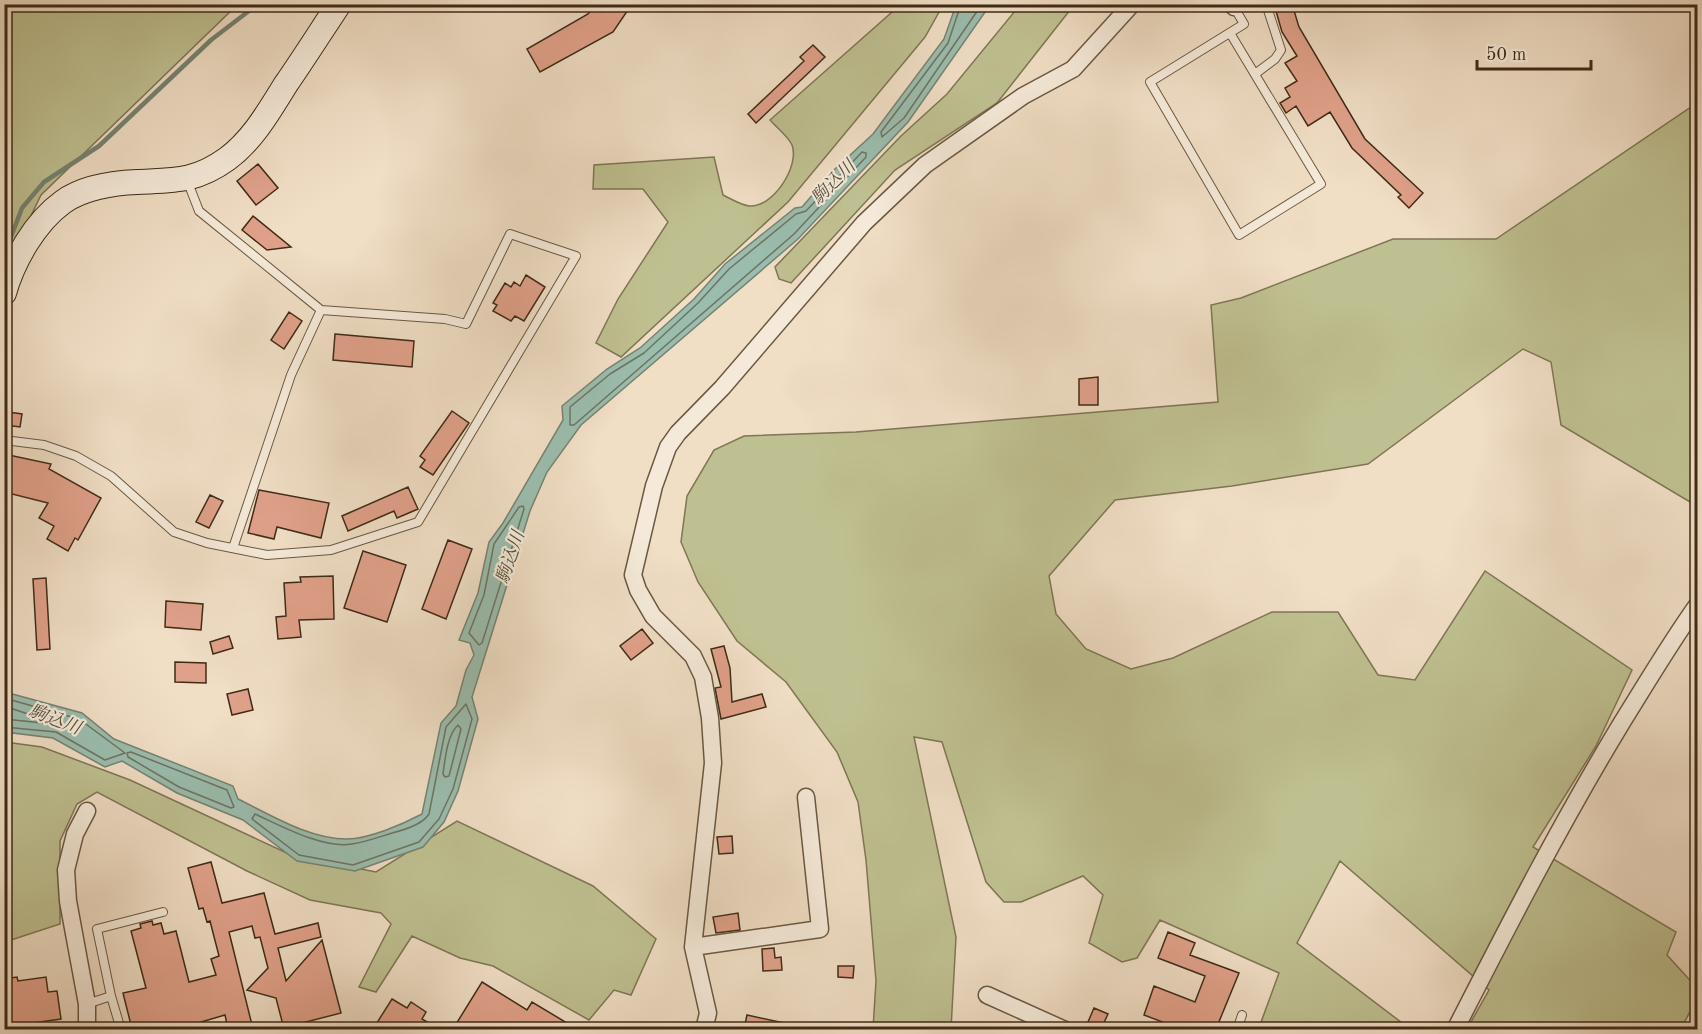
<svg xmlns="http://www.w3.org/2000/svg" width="1702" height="1034" viewBox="0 0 1702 1034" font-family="'Old Standard TT','Noto Serif JP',serif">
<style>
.green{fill:#bfc091;stroke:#7f7654;stroke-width:1.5}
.water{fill:#9bbdae;stroke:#768372;stroke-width:1.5}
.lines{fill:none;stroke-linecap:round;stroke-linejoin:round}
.shore{stroke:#6d7462;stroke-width:1.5}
.stream{stroke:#768372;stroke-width:4.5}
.building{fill:#e0a18a;stroke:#3f2b17;stroke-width:1.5}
.lane-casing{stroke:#6b5842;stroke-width:10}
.street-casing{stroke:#6b5842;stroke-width:19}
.secondary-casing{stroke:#3f2b17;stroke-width:26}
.lane{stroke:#f5ead9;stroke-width:8}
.street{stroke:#f5ead9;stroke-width:16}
.secondary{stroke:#f5ead9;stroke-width:24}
.labels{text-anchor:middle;stroke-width:4.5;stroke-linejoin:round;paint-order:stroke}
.water-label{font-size:18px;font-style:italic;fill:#56503d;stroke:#f5ead9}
</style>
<rect width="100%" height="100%" fill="#f0dec5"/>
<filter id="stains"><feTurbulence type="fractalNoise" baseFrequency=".00333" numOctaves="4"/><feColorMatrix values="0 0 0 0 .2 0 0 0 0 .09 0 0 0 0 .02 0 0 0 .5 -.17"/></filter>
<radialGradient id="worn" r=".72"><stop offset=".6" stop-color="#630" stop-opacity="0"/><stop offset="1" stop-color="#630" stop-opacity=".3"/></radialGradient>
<path class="green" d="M5,5H237L41,195L5,270Z
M900,5H943L925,37L788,202L621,357L596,343L618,299L668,222L643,189H593L594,165L714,157L723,195C731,199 741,205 749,206C773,208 800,166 792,145C788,136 776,127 770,120Z
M1020,5H1074L997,103L895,170L791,283L779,279L775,267L901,136L947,94Z
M1697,103L1698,491L1690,502L1561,425L1551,362L1523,349L1368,464L1232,486L1115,500L1049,576L1056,614L1086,649L1131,669L1173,658L1272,612H1338L1378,675L1415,680L1485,571L1632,670L1596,746L1533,847L1676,932L1667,955L1697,988V998L1681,1029H1467L1489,990L1340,861L1297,943L1410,1029H1267L1260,1025L1279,973L1160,920L1137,958L1122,962L1089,943L1103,895L1083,876L1021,902H1004L986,882L942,742L914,737L956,937L951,1029H873L876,981L866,860L858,802L837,752L786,682L737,641L698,582L681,542L687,496L714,450L744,436L856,432L1218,402L1211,305L1241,298L1393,239H1496Z
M5,742L42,747L130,780L291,855L376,872L457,821L593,886L656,939L631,995L614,990L589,1020L493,966L460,958L412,936L376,992L359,987L391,924L381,913L310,900L247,871L97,792L77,804L60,841V924L5,942Z"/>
<path class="water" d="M956,5H990L908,122L798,239L581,425L547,472L530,511L472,697L478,719L458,791L444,822L423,847L355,871L297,861L243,820L177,793L122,761L105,767L53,738L5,732V692L82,713L114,739L233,786L238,799C271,815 309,839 347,839C369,839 403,824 422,814L441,723L456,706L466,670L474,655L470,643L459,640L478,593L489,542L503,523L563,420L562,406L607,369L640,348L694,299L725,264L795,208L802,207L835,169L873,134L944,39Z"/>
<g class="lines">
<path class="shore" d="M961,4L948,43L881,132L882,137L904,118L982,4
M862,152L866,153V157L794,234L574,425H570V407L610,374L644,353L698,303L729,269L796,214L806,211Z
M523,506L524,509L482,643L479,645L469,633L484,595L494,544L519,507Z
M4,698L79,719L125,753L105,760L56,732L4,727
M466,704L472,719L453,789L439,819L419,842L353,865L299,855L252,819L255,814C281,826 324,849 352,844C366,842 379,837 392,833C404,830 423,824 429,814L446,727Z
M4,706L46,720L43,723L4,719
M458,725L461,729L449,776L445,777L443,774C445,760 447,735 458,725Z
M131,752L227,790L234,807L231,808L179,787L128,757L127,753Z"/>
<path class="stream" d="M4,255L22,208L44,182L99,146L211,40L258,4"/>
</g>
<path class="building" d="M596,4H632L613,32L540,72L527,49L588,14Z
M1274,4H1292L1299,27L1365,139L1423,193L1409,208L1398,197L1401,195L1352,148L1330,112L1308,126L1296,106L1286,113L1280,103L1290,97L1285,88L1297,81L1285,63L1297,56L1282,32Z
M813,45L825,57L756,123L748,114L804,61L800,57Z
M258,164L278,188L256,205L237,181Z
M253,216L291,247L267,250L242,230Z
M526,275L545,287L524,321L515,316L511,321L493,311L497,305L493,303L505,283L511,287L514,282L520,286Z
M289,312L302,321L284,349L271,340Z
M335,334L414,341L412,367L333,360Z
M1098,377V405H1079V379Z
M452,411L469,423L433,475L420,467L425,460L420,456Z
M8,412L22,414L20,427L6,425Z
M4,454L51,464L49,469L101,498L78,540L75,538L68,551L47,539L54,526L39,518L48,503L4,492Z
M408,487L418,509L397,518L394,511L348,531L342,516Z
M259,490L329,503L321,538L277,527L274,539L248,533Z
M210,495L223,501L209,528L196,522Z
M448,540L472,549L446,619L422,609Z
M363,551L406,565L387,622L344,608Z
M333,576L334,619L299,620L301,637L278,639L276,617L286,616L284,583L301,582L300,577Z
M46,578L50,649L37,650L33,579Z
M166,601L203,604L201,630L165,627Z
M642,629L653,643L631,660L620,646Z
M229,636L233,648L213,654L210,642Z
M724,646L730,668L732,702L762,694L766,707L721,719L715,688L721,687L711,649Z
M175,662L206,663V683L175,682Z
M248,689L253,710L232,715L227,694Z
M732,836L733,853L719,854L717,837Z
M211,862L222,903L264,893L275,934L318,923L321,937L278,948L286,981L322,940L341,1013L298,1024L299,1029H284L276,998L247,990L268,968L260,937L255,938L252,926L229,932L253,1029H228L225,1015L201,1022L203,1029H132L123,993L146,988L131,931L141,928L140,924L152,921L153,925L161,923L164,934L176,931L189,982L216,975L211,959L219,956L210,921L207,922L203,908L199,909L188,868Z
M738,913L740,930L716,933L713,917Z
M1168,932L1195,943L1190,955L1239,973L1216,1029H1181L1144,1015L1154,986L1195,1002L1205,976L1158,958Z
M774,948L775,958L781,957L782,970L763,971L762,949Z
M838,966H854L853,978L838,977Z
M17,977L18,981L46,977L48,992L57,991L61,1019L4,1027V979Z
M482,982L527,1010L532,1002L577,1029H453Z
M392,999L407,1008L411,1002L426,1012L422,1019L439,1029H373Z
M1094,1008L1108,1014L1101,1029H1085Z
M747,1015L789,1024L788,1029H744Z"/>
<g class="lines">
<defs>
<path id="lane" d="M1230,33L1321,184L1239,235L1150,82L1244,24L1234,7
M1255,74L1275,59L1281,50L1266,4
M187,180L199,211L321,310
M4,440L44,445L76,456L111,476L174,532L207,543L267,555L331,550L418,522L576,256L510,234L466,324L445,319L321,310L291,375L233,548
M111,996L97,929L163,912
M87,1004L111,996L121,1030
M211,1029V1030
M1237,1030L1242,1015"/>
<path id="street" d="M1233,4L1234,7
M693,947L820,929L806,797
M987,995L1065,1030
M87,1030V1004L68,901L66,870L75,834L87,811
M704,1030L708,1013L693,947L713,763L710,718L703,677L693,656L653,616L638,590L633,575L654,486L668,447L678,433L722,388L864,223L925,165L1023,96L1073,69L1132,4
M1455,1030C1508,926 1561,823 1621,724C1646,684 1670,643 1698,604"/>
<path id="secondary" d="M4,293C13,261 35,222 63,202C82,188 113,183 137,182C174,180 195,182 227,159C253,140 269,111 286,84C304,58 321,31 339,4"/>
</defs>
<use href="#lane" class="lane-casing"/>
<use href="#street" class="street-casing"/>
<use href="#secondary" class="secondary-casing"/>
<use href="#lane" class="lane"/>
<use href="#street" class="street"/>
<use href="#secondary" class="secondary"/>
</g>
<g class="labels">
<g class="water-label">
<text transform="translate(833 182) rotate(-45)" y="6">駒込川</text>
<text transform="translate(510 557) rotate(-71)" y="6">駒込川</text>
<text transform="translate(55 719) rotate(21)" y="6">駒込川</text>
</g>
</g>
<rect width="1702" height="1034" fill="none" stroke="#f0dec5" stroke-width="24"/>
<rect x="6" y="6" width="1690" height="1022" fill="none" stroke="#3f2b17" stroke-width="3"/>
<rect x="12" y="12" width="1678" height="1010" fill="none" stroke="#3f2b17" stroke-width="1.5"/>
<path d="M1477 60v9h114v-9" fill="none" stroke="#3f2b17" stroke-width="3"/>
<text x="1486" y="60" font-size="18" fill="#3f2b17" stroke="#f5ead9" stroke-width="4.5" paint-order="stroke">50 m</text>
<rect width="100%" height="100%" filter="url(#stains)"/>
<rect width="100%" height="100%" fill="url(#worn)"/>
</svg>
